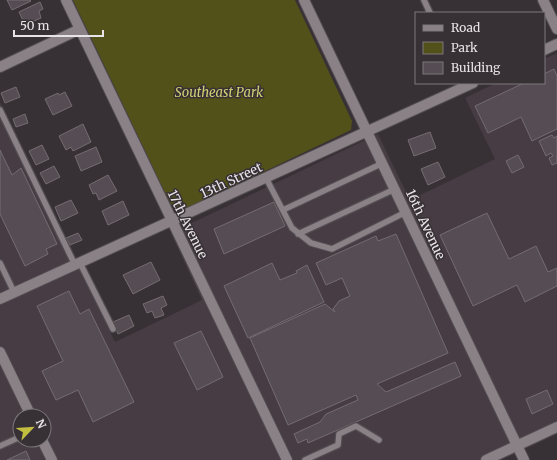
<svg xmlns="http://www.w3.org/2000/svg" width="557" height="460" viewBox="0 0 557 460" font-family="Merriweather,serif">
<style>
.built{fill:#473b44;fill-rule:evenodd}
.green{fill:#52511a}
.building{fill:#554d53;stroke:#756c72}
.lines{fill:none;stroke-linecap:round;stroke-linejoin:round}
.lane-casing{stroke:#524d51;stroke-width:8}
.street-casing{stroke:#524d51;stroke-width:12}
.lane{stroke:#8a8187;stroke-width:5.5}
.street{stroke:#8a8187;stroke-width:10}
.labels{text-anchor:middle;stroke-width:3;stroke-linejoin:round;paint-order:stroke}
.park-label{font-size:13px;font-style:italic;fill:#d1cf74;stroke:#373035}
.street-label{font-size:13px;fill:#e7e3e6;stroke:#373035}
</style>
<rect width="100%" height="100%" fill="#373035"/>
<path class="built" d="M557,53V434L501,460H0V102L115,342L202,300L171,233L378,134L410,200L495,159L465,98L496,83H544V59ZM20,416H44V440H20Z"/>
<path class="green" d="M73,0H295L352,121L351,130L187,208H178L171,205Z"/>
<path class="building" d="M7,0H30L31,1L12,10Z
M40,2L43,9L39,11L41,18L25,25L19,12Z
M554,69L557,76V129L532,141L521,117L488,133L475,106L524,83H544V74Z
M16,87L20,97L5,103L1,93Z
M65,92L72,106L53,115L45,99L58,93L59,95Z
M25,114L28,123L16,127L13,119Z
M83,124L91,142L73,151L71,147L66,150L59,136Z
M430,132L436,148L414,156L408,140Z
M552,135L554,138L557,136V163L552,165L549,158L553,156L551,153L546,156L539,141Z
M42,145L49,159L36,165L29,151Z
M96,147L102,162L81,171L75,156Z
M0,150L12,175L21,168L57,244L46,249L48,254L25,266L0,214Z
M518,155L524,167L512,173L506,161Z
M438,162L445,177L428,185L421,169Z
M54,166L60,177L46,184L40,173Z
M108,175L117,191L99,200L96,193L93,194L89,185Z
M71,200L78,213L61,221L55,207Z
M123,201L129,215L108,225L102,211Z
M274,202L285,226L224,254L214,229Z
M487,213L509,259L536,246L548,272L557,268V286L525,302L517,285L473,306L440,235Z
M78,233L82,240L70,245L66,238Z
M396,234L448,353L377,384L386,392L455,362L461,376L308,443L307,439L298,443L294,434L320,422L326,414L358,400L356,395L288,425L250,338L325,304L335,312L333,309L339,301L350,296L342,278L326,285L316,263L376,236L378,241Z
M151,262L160,280L133,294L123,275Z
M272,263L280,280L297,273L296,271L307,265L324,302L248,338L224,286Z
M69,291L80,314L89,309L134,402L93,422L78,390L56,400L42,371L63,361L37,306Z
M163,296L167,305L161,308L164,315L155,318L152,311L147,313L143,304Z
M129,315L134,326L118,334L113,322Z
M201,331L223,377L197,390L174,343Z
M547,390L553,404L532,414L526,399Z
M26,451L30,460H7Z"/>
<g class="lines">
<defs>
<path id="lane" d="M424,0L430,13
M0,110L75,265
M266,178L292,228L311,243L332,249L406,212
M283,210L383,163
M298,234L395,189
M0,263L14,292
M80,263L113,329
M0,446L20,437
M305,460L338,445L339,434L356,426L379,440"/>
<path id="street" d="M66,0L287,460
M304,0L524,460
M543,0L557,29
M544,50L557,44
M0,67L80,29
M0,299L473,83
M0,352L31,416
M42,440L52,460
M486,460L557,427"/>
</defs>
<use href="#lane" class="lane-casing"/>
<use href="#street" class="street-casing"/>
<use href="#lane" class="lane"/>
<use href="#street" class="street"/>
</g>
<g class="labels">
<g class="park-label">
<text x="219" y="97">Southeast Park</text>
</g>
<g class="street-label">
<text transform="translate(231 180) rotate(-25)" y="5">13th Street</text>
<text transform="translate(188 224) rotate(64)" y="5">17th Avenue</text>
<text transform="translate(426 224) rotate(65)" y="5">16th Avenue</text>
</g>
</g>
<rect x="415" y="12" width="130" height="72" fill="#373035" stroke="#7d787c"/>
<rect x="423" y="25" width="20" height="6" fill="#8a8187" stroke="#7d787c"/>
<text x="451" y="32" font-size="12" fill="#e7e3e6">Road</text>
<rect x="423" y="42" width="20" height="12" fill="#52511a" stroke="#7d787c"/>
<text x="451" y="52" font-size="12" fill="#e7e3e6">Park</text>
<rect x="423" y="62" width="20" height="12" fill="#554d53" stroke="#7d787c"/>
<text x="451" y="72" font-size="12" fill="#e7e3e6">Building</text>
<g transform="translate(32 428) rotate(65)"><circle r="19" fill="#373035" stroke="#7d787c"/>
<path d="M0-3L7 15L0 10L-7 15Z" fill="#c1be40"/>
<text y="-6" font-size="11" font-weight="bold" text-anchor="middle" fill="#e7e3e6">N</text>
</g>
<path d="M14 30v6h89v-6" fill="none" stroke="#e7e3e6" stroke-width="2"/>
<text x="20" y="30" font-size="12" fill="#e7e3e6" stroke="#373035" stroke-width="3" paint-order="stroke">50 m</text>
</svg>
